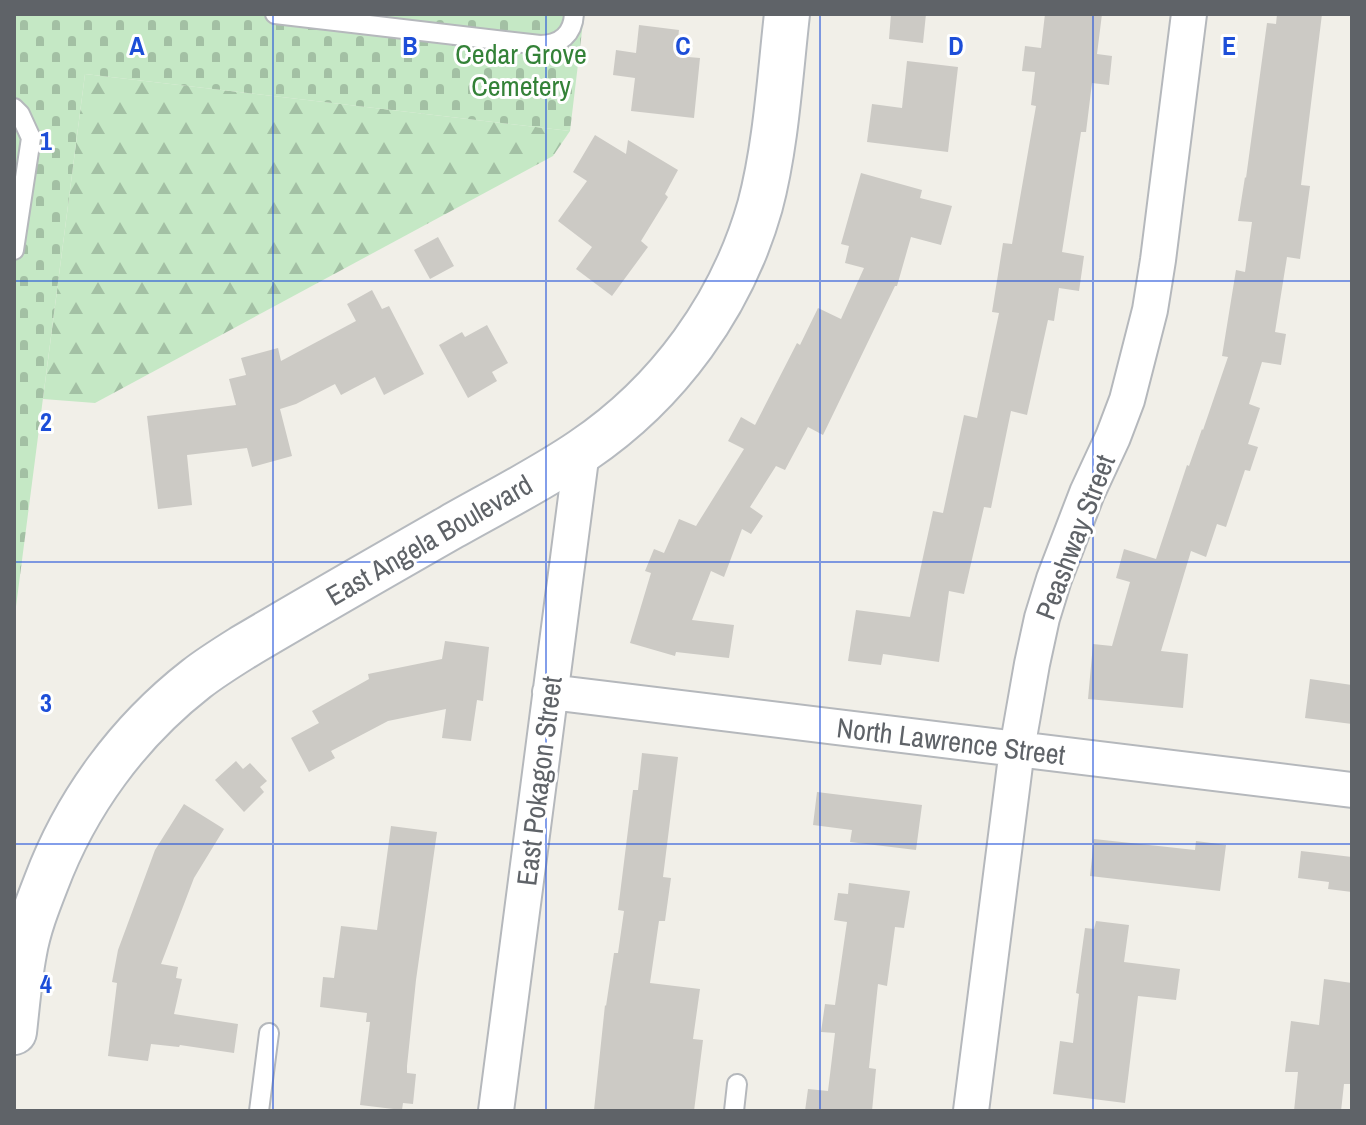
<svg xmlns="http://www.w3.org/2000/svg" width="1366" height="1125" viewBox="0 0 1366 1125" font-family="'Archivo Narrow',sans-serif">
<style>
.forest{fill:url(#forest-firs)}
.cemetery{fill:url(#cemetery-stones)}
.building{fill:#cccac5}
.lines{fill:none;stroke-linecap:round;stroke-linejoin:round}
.lane-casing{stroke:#b5b8bc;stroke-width:22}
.street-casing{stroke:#b5b8bc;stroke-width:38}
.secondary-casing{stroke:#b6babf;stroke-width:48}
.lane{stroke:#fff;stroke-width:18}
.street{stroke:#fff;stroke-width:34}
.secondary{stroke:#fff;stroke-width:44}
.grid{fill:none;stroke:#1d4ed8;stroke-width:2;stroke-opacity:0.55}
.labels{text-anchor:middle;stroke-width:6;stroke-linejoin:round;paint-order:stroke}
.park-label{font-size:28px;fill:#348238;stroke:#fff}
.street-label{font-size:28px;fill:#5f6368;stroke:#fff}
.grid-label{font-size:26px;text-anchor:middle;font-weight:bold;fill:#1d4ed8;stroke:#fff;stroke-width:6;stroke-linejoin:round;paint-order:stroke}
</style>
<defs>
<pattern id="forest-firs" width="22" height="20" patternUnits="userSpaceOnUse" patternTransform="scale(2)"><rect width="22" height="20" fill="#c5e8c5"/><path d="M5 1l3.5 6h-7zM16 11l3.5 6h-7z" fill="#a3c0a4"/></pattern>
<pattern id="cemetery-stones" width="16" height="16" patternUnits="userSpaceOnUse" patternTransform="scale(2)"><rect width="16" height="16" fill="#c5e8c5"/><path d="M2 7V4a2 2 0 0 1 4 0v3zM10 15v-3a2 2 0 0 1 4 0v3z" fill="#a3c0a4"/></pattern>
</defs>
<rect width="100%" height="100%" fill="#f1efe8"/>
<path class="forest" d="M85,74L570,131L553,156L95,403L43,399Z"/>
<path class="cemetery" d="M14,14H584L570,131L85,74L14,622Z"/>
<path class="building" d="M891,14H926L923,43L889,39Z
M1045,14H1102L1097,54L1112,56L1109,85L1092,83L1086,132H1081L1062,252L1084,256L1079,291L1059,288L1054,321L1048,320L1027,415L1011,411L991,508L984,507L964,594L949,591L939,662L883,654L881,665L848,661L856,610L910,617L933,511L943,513L964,415L977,418L999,313L992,312L1003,243L1012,244L1036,106L1031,105L1035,72L1022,71L1025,46L1041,48Z
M1277,14H1322L1301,185L1310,186L1300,259L1287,257L1275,332L1286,334L1281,365L1262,362L1249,404L1260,408L1248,444L1258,447L1250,471L1245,470L1226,527L1217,524L1206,557L1191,551L1161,651L1188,654L1183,708L1088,699L1093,644L1112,646L1130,582L1116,578L1124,549L1156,559L1187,465L1189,466L1202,429L1203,430L1228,357L1222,356L1236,270L1245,272L1252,222L1238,221L1245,177L1246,178L1267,23L1276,24Z
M639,25L679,30L676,56L700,58L694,118L631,111L635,78L613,75L616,50L636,53Z
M907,61L958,67L948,152L867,142L872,104L902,108Z
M595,135L626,154L628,140L678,170L665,194L668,197L641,241L648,247L612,296L576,269L592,247L558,221L587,181L573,172Z
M861,173L922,190L920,198L952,206L941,245L911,237L897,286H895L823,435L808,427L785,470L776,466L750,507L763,516L751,534L742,529L724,577L711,571L692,620L734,625L729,658L676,652L675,656L630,643L651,573L645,571L654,549L664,553L679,519L696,526L744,449L728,441L741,417L755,425L797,343L800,345L818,308L841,319L864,268L845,263L849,246L841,244Z
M438,237L454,266L430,279L414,250Z
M372,290L382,309L389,306L424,374L384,395L375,377L341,395L335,384L296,404L280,409L292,456L252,467L247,448L187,455L192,505L158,509L147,416L236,405L229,379L246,375L241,358L278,348L281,361L356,321L347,304Z
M487,325L508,363L492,372L497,381L468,398L439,345L462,332L465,337Z
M445,641L489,647L483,701L477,700L471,741L442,738L446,709L388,721L331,751L335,758L309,772L291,738L319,723L312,711L369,679L368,674L442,659Z
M1310,679L1352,685V724L1305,718Z
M642,753L678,757L663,877L671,878L665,921H659L650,983L700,989L693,1039L703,1040L694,1111L594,1110L605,1005L606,1006L614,953H618L624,911L618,910L633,790H638Z
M236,761L243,769L250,763L267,781L260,787L264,792L244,812L215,780Z
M817,792L922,805L916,850L850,842L852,830L813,825Z
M184,804L224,829L194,878L161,964L178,967L176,978L182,979L174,1014L238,1024L234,1053L180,1045L179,1047L151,1044L148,1061L108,1056L117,983L112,982L118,950L155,850Z
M391,826L437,832L416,980L407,1066V1073L416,1074L413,1104L403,1103L402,1110L360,1105L370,1022H366L367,1013L320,1007L323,977L334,978L341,926L377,930Z
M1094,839L1195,850L1196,841L1226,845L1220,891L1090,876Z
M1301,851L1352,857V892L1328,889L1329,882L1298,878Z
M849,883L910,891L904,928L895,927L887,986L878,984L869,1068L876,1069L872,1111H805L808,1089L828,1091L835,1033L821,1032L825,1004L835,1005L847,922L834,920L838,893L848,894Z
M1096,921L1129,925L1124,962L1180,969L1176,1000L1138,996L1125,1103L1053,1094L1060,1041L1073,1043L1079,994L1076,993L1085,928L1094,929Z
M1324,979L1352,983V1084H1344L1341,1111H1294L1298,1072H1285L1291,1021L1319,1025Z"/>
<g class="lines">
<defs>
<path id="lane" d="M275,14L540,45C560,45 573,34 574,14
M14,108L20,114L31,138L14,250
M259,1111L269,1033
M734,1111L737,1084"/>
<path id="street" d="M550,692L1352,790
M496,1111L582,451
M971,1111L1017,749L1032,664L1042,618L1054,579L1087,493L1113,437L1127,400L1150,310L1158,260L1189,14"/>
<path id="secondary" d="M14,1032C17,1006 19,979 24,953C28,929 37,906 46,883C76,803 128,732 196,679C210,668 226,658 242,648C311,607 381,567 451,527C495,502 541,479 582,451C668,393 732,305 760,206C776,146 780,76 787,14"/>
</defs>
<use href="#lane" class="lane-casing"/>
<use href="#street" class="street-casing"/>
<use href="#secondary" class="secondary-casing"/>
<use href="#lane" class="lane"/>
<use href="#street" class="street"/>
<use href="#secondary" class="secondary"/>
</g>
<path class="grid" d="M273,14V1111M546,14V1111M820,14V1111M1093,14V1111M14,281H1352M14,562H1352M14,844H1352"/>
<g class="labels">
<g class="park-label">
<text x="521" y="64">Cedar Grove<tspan x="521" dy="32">Cemetery</tspan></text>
</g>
<g class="street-label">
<text transform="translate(1075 537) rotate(-69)" y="10">Peashway Street</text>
<text transform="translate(429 540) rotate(-30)" y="10">East Angela Boulevard</text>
<text transform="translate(951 741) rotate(7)" y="10">North Lawrence Street</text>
<text transform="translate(539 781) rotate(-83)" y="10">East Pokagon Street</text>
</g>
</g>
<g class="grid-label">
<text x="137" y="55">A</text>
<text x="410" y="55">B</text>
<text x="683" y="55">C</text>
<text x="956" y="55">D</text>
<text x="1229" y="55">E</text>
<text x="46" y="150">1</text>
<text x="46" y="431">2</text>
<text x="46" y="712">3</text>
<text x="46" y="993">4</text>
</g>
<rect width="1366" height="1125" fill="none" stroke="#5f6368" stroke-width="32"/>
</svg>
